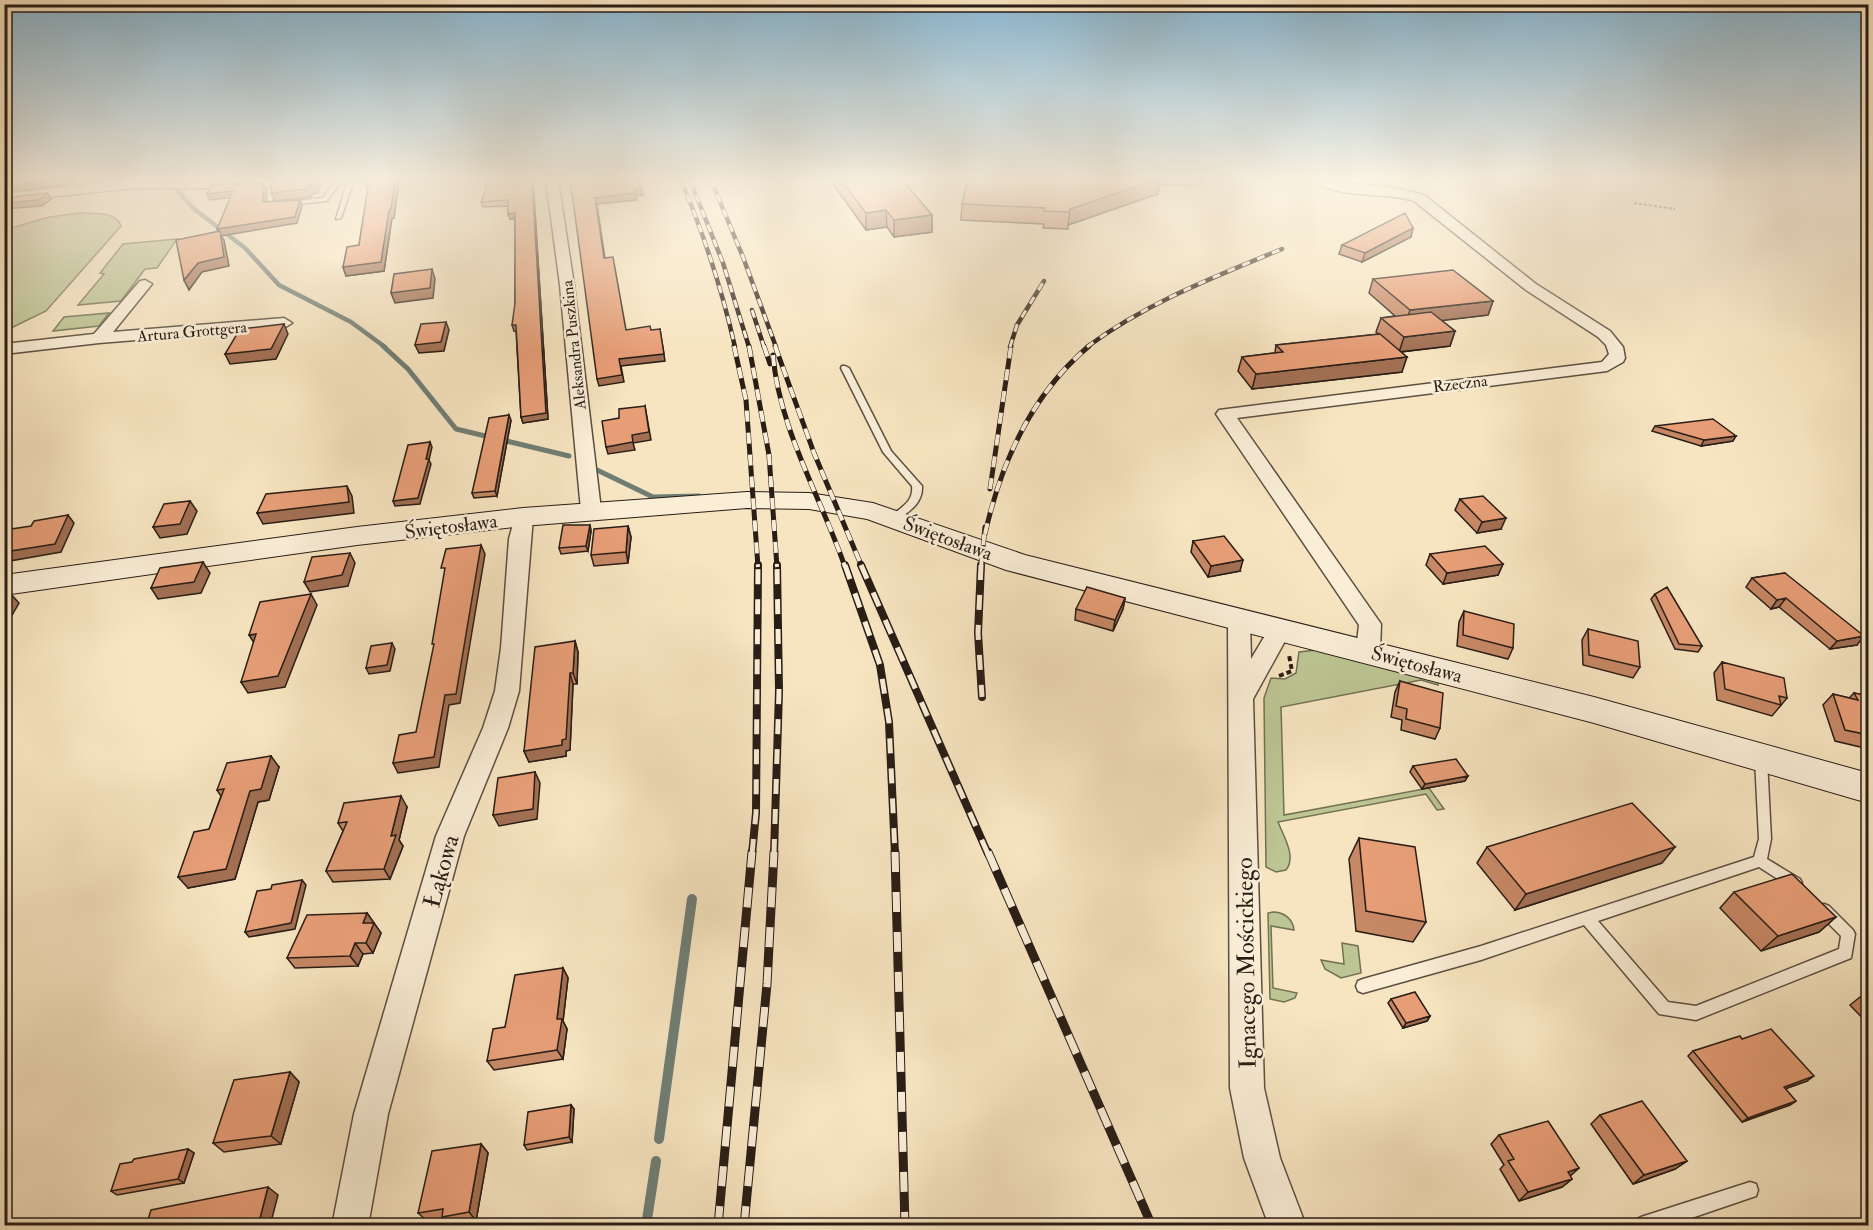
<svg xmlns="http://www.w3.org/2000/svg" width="1873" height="1230" viewBox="0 0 1873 1230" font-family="'IM FELL Double Pica',serif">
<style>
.green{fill:#bcc593;stroke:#727154;stroke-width:1.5}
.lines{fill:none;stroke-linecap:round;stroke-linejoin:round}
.stream-far2{stroke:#6f7e75;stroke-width:4.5}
.stream-far1{stroke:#6f7e75;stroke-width:5}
.stream{stroke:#6f7e75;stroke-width:10}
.lane-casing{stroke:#5c4f41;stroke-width:3}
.street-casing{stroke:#5c4f41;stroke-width:3}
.secondary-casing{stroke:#291d16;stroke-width:2}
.path-far1{stroke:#291d16;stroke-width:2;stroke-dasharray:3 2;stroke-linecap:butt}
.path{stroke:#291d16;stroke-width:4;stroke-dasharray:5 3;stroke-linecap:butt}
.lane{fill:#faeed7;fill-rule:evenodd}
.street{fill:#faeed7;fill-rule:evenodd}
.secondary{fill:#faeed7;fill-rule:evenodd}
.rail-far3-casing{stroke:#291d16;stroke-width:4.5}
.rail-far2-casing{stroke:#291d16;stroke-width:5}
.rail-far1-casing{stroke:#291d16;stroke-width:8}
.rail-casing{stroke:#291d16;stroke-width:9}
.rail-far3{stroke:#faeed7;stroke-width:3;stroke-dasharray:8;stroke-linecap:butt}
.rail-far2{stroke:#faeed7;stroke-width:4;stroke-dasharray:11;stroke-linecap:butt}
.rail-far1{stroke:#faeed7;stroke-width:5;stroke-dasharray:15;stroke-linecap:butt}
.rail{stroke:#faeed7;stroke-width:7;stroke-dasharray:20;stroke-linecap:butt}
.wall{fill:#c78866;stroke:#291d16;stroke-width:1.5}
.shaded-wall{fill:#a26f53;stroke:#291d16;stroke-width:1.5}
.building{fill:#e79e77;stroke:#291d16;stroke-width:1.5}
.labels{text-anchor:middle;stroke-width:5;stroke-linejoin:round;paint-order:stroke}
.far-street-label{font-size:16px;fill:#291d16;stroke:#faeed7}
.street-label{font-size:20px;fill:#291d16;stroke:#faeed7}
.near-street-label{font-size:24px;fill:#291d16;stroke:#faeed7}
</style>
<rect width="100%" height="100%" fill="#f7e5c1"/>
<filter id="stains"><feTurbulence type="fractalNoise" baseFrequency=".00333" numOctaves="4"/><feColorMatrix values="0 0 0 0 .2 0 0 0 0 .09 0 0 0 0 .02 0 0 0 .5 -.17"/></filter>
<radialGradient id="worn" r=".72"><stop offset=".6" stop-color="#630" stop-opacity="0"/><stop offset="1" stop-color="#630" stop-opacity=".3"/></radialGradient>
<path class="green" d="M81,213C94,213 117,212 121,226L46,311L5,331V230L49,217Z
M177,239L157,268L145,269L121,301L78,305L104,274L100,273L123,244Z
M109,313L99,326L53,331L64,317Z
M1316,650L1439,677L1438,685L1421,680L1281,707L1284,815L1429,788L1444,809L1437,810L1426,794L1278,822C1283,835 1297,857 1286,870L1276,872L1266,867L1264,698L1271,678L1285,679L1296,673L1299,652Z
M1273,912C1284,912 1293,919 1294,930L1271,926L1273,988L1297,993L1295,998L1284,1002L1270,999L1268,913Z
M1342,943L1358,946L1361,973L1341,978L1325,969L1321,960L1344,964Z"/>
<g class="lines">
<path class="stream-far2" d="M175,188L193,208L245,248L279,285L351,322L385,347"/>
<path class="stream-far1" d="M383,346L408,369L456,429L569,456
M597,470L653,497L699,496"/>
<path class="stream" d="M659,1139L692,899
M646,1226L656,1161"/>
<defs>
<path id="lane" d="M282,180L284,181V183L274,191L272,204L323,198L333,184L328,180H334L339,184L327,201L267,207L268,190Z
M348,180H354L341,218L336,219Z
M842,366H845L849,368L891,451L922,486C923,503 910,511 897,520L894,521L889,518C899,508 914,503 912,486L883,452L841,368Z
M1761,754L1765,756L1767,759L1771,839L1767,859L1800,879L1802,883L1800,887L1795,889L1790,887L1759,867L1598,921L1668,1002L1696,1006L1839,949L1841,936L1819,914L1817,910L1819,906L1824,904L1829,906L1853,930L1855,934L1851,958L1696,1020L1659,1014L1584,925L1481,960L1363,993L1358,991L1356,986L1358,981L1363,979L1481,946L1754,857L1759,839L1755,759L1757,756Z
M1750,1182L1756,1184L1758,1190L1756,1196L1750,1198L1668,1226H1633L1635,1220L1641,1217Z"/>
<path id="street" d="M132,180H323L317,184L259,188H132L4,202V194Z
M546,180H558L574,285L601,510L598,514H584L581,510L560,285Z
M1129,180H1201L1195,184H1135Z
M1314,180L1395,188L1424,195L1536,284L1610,331L1623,347L1625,358L1623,362L1607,371L1237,418L1381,624L1380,651L1376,657L1368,659L1360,657L1356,651L1359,625L1216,414L1219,410L1602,362L1609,354L1606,345L1598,337L1526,290L1414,201C1388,192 1333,199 1314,180Z
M145,280L152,284L113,332L284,318L292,323L284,328L99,343L4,354V344L94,334L140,281Z
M523,511L530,513L533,517L519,691L508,728L464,836L388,1114L368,1226H332L354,1114L436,836L483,728L495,691L501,648L509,539L516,513Z
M1239,612L1247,615L1250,620L1251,659L1272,624L1280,622L1288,624L1291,630L1253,699L1264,1088L1280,1158L1306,1226H1269L1244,1158L1230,1088L1228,620L1231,615Z"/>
<path id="secondary" d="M747,492L809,493L873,503L1025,555L1594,697L1868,773V803L1594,723L1006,570L867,519L809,509L747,508L523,526L357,545L4,595V575L357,527L523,508Z"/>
</defs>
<use href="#lane" class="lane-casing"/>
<use href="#street" class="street-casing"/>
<use href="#secondary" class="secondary-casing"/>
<path class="path-far1" d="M1634,203L1675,209"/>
<path class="path" d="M1279,676L1292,671L1289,655"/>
<use href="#lane" class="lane"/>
<use href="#street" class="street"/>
<use href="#secondary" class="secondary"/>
<defs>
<path id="rail-far3" d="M681,180C704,235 722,289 735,347
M690,180L723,263L749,347
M711,180L743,257L776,347
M752,310L764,347
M1010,347L1017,325L1044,281
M1087,347C1146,303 1214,277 1282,249"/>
<path id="rail-far2" d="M734,346L746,400L758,567
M749,346L769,455L777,567
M764,346L770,364
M775,346L814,453L862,567
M773,355C779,429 821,497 845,567
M990,489L1011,346
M985,534C1001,462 1032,394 1089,346
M981,567L985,527"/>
<path id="rail-far1" d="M845,565L880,665L889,722L895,854
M861,565L988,854
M981,565L978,633L982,697
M752,854L756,813L758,565
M774,854L779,691L777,565"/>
<path id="rail" d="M895,852L905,1226
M988,852L1152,1226
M718,1226L752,852
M744,1226L767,984L774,852"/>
</defs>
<use href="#rail-far3" class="rail-far3-casing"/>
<use href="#rail-far2" class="rail-far2-casing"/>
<use href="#rail-far1" class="rail-far1-casing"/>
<use href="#rail" class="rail-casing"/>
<use href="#rail-far3" class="rail-far3"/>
<use href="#rail-far2" class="rail-far2"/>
<use href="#rail-far1" class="rail-far1"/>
<use href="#rail" class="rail"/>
</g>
<path class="wall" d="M364,180H399L394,218H392L384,271L346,276L343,267L359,245L368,187L366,186Z
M533,180L548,419L523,423L521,417L516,331H514L515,303V219H510L508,206L483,207L481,202Z
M833,180H902L932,215V232L894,237L887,227L866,230L833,184Z
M968,180H1160L1158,194L1068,225V229L1043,228L1044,224L961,220L962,204Z
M1413,228L1411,237L1362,262L1339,254L1342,245Z
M1373,279L1493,301L1488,315L1441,320L1455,331L1450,346L1401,352L1402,372L1252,389L1238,371L1242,357L1275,353L1276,345L1379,334L1376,332L1381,318L1395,316L1369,293Z
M511,420L497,496L474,498L472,493Z
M1655,426L1733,441L1701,446L1652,431Z
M1460,499L1501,529L1477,533L1455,510Z
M590,525L591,531L588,551L561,554L559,548Z
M628,526L631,537L628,563L594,566L591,555Z
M1193,541L1240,571L1208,577L1191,552Z
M1430,554L1503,564L1498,575L1443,584L1426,565Z
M1785,573L1857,645L1830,649L1779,607L1771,609L1746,587L1752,578Z
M1655,594L1702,646L1698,652L1675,649L1651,599Z
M1125,598L1123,609L1113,631L1075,620L1076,609Z
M1464,611L1513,648L1508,659L1457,646L1459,622Z
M1588,629L1640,667L1633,678L1583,665L1582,640Z
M575,641L578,652L577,684H573L570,750L566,751V756L529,762L524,751Z
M1722,662L1787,698L1772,716L1717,700L1714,673Z
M1400,681L1440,728L1435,739L1401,730L1402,720L1391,717L1395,692Z
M1854,693L1869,696V749L1835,741L1823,705L1833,694L1849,698Z
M1413,766L1465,781L1422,789L1410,772Z
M279,767L269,800L258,802L235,879L188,888L221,796L217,790Z
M407,807L399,840L403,846L390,879L333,882L326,871L343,831L338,823Z
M1359,838L1426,922L1413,942L1356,931L1349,859Z
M1487,847L1662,863L1515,910L1477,863Z
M1734,892L1836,917L1819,932L1761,951L1720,908Z
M367,913L381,933L373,953L363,954L358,966L295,968L287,958Z
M563,968L568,978L563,1021L567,1029L563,1059L494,1070L487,1061L505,1027Z
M1869,993V1025L1850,1005L1864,994Z
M1391,999L1430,1016L1427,1021L1403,1028L1388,1003Z
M1742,1039L1807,1081L1785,1089L1796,1101L1790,1105L1742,1122L1688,1056L1693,1051Z
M290,1072L299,1082L281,1144L224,1152L213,1143Z
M571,1105L574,1109L572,1142L527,1150L524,1145Z
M1600,1115L1687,1161L1675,1169L1633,1184L1591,1124Z
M1499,1135L1579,1168L1570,1176L1572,1179L1562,1187L1519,1201L1500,1169L1504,1165L1491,1144Z
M481,1144L488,1153L476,1221L450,1225L443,1218L427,1221L418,1213Z
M188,1149L194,1153L184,1183L117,1195L111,1191L132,1162Z"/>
<path class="shaded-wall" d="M60,180H75L68,185L4,192V186Z
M316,180H319L320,184L318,193L312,194L311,197L275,201L271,193L308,186Z
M395,180H399L394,218H392L384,271L346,276L343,267L389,210Z
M532,180H533L548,419L523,423L521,417Z
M1156,180H1160L1158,194L1068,225L1070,209Z
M263,184L266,190L265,209L263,202Z
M642,189L643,195L636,196L637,200L597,204L606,265L595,198Z
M233,191L236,197L210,200L207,194Z
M47,193L51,199L42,206L4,209V203Z
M300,200L302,206L297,223L221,236L224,240L229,266L202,272L189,290L184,280L220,236L217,229Z
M886,210L887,227L866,230V213Z
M515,213L516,218L510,219L508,214Z
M932,215V232L894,237V220Z
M1413,228L1411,237L1362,262L1365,253Z
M432,269L435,279L433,298L395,303L391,293Z
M1493,301L1488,315L1405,325L1410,310Z
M446,322L449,330L444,351L419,353L415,345Z
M284,324L288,334L276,359L230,364L225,354Z
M512,325H516L518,331H514Z
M660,329L665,361L621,366L624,382L599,386L597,379L619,359Z
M1455,331L1450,346L1399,352L1404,337Z
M1407,357L1402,372L1252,389L1256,374Z
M645,406L651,440L633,443L635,450L608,454L606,447L632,435Z
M509,415L511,420L497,496L495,491Z
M1736,436L1733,441L1701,446L1704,440Z
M430,442L432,447L429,460L431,464L420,504L395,506L393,501L426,459Z
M347,486L352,496L354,513L263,524L257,513Z
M190,501L197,511L187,534L160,538L153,527Z
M68,515L74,523L61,552L4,562V552Z
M1506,518L1501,529L1477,533L1482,522Z
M590,525L591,531L588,551L586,546Z
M628,526L631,537L628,563L626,552Z
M481,545L485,554L460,703L449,705L439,767L398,773L393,763L445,695Z
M350,553L355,563L348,586L310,592L304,582Z
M1243,560L1240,571L1208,577L1211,566Z
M203,562L210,573L201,593L158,599L151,588Z
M1503,564L1498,575L1443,584L1447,573Z
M10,593L19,603L4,629V602Z
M311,594L317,605L285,687L248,693L241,682Z
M1125,598L1123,609L1113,631L1115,620Z
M1786,598L1779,607L1771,609L1777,600Z
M256,634V646L249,635Z
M1864,636L1857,645L1830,649L1837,641Z
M575,641L578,652L577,684L573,673Z
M392,643L395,649L390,671L369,674L366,668Z
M570,673L573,684L570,750L566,751V756L529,762L524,751Z
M271,756L279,767L269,800L258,802L235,879L188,888L178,877L250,791Z
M535,772L540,783L537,819L499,826L493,815Z
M1468,776L1465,781L1422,789L1425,784Z
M401,796L407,807L399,840L403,846L390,879L384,869L391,836Z
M1675,847L1662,863L1515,910L1526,894Z
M302,880L306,885L295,929L249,937L245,932Z
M367,913L381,933L373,953L366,943L363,923Z
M1836,917L1819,932L1761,951L1778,936Z
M355,943L363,954L358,966L350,956Z
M563,968L568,978L563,1021L567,1029L563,1059L557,1050V1019Z
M1430,1016L1427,1021L1403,1028L1406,1023Z
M290,1072L299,1082L281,1144L271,1136Z
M1814,1076L1807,1081L1778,1091L1784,1087Z
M1796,1101L1790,1105L1742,1122L1748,1118Z
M571,1105L574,1109L572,1142L569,1137Z
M481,1144L488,1153L476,1221L469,1212Z
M188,1149L194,1153L184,1183L178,1179Z
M1687,1161L1675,1169L1633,1184L1644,1175Z
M1579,1168L1569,1177L1568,1172Z
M1572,1179L1562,1187L1519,1201L1528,1192Z
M268,1187L278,1195L270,1226H258Z"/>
<path class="building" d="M4,180H60L4,186Z
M277,180H316L315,185L308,186L307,189L271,193L272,184Z
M367,180H395L391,209L389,210L381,262L343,267L347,247L359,245L369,180Z
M486,180H532L546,413L521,417L516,325H512L515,303V213L508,214V200L481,202L486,188Z
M569,180H638L642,189L635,190L636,193L595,198L604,258L613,257L626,330L650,326L651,330L660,329L664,354L619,359L622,375L597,379L572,193Z
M841,180H902L932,215L894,220L886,210L866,213Z
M968,180H1156L1070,209L1069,212L1044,211L1045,208L962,204Z
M211,184H263V202L300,200L295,217L217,229L233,191L207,194Z
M47,193L38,200L4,203V198Z
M1405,213L1413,228L1365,253L1342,245Z
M220,231L224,257L198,263L184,280L176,240Z
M432,269L430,288L391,293L394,274Z
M1453,270L1493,301L1410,310L1373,279Z
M1431,312L1455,331L1404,337L1381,318Z
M446,322L441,342L415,345L421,324Z
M284,324L271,349L225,354L240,329Z
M1380,334L1407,357L1256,374L1242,357L1283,352L1276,345Z
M645,406L649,432L632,435L633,442L606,447L602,421L619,418V409Z
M509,415L495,491L472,493L489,418Z
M1713,419L1736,436L1704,440L1655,426Z
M430,442L426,459H429L418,498L393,501L408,445Z
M347,486L349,502L257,513L266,494Z
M1483,496L1506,518L1482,522L1460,499Z
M190,501L180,524L153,527L164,504Z
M68,515L55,544L4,552L5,530L31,526L34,521Z
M563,525H590L586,546L559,548Z
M628,526L626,552L591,555L594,529Z
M1224,536L1243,560L1211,566L1193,541Z
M481,545L456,694L445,695L434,757L393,763L399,735L416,732L434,644H432L445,568H441L446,549Z
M1485,546L1503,564L1447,573L1430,554Z
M350,553L342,575L304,582L312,557Z
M203,562L194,582L151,588L160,568Z
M1785,573L1864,636L1837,641L1786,598L1777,600L1752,578Z
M1087,587L1125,598L1115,620L1076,609Z
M1667,587L1702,646L1679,644L1655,594Z
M4,593H10L4,602Z
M311,594L278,676L241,682L256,634L249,635L260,602Z
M1464,611L1514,624L1513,648L1463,635Z
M1588,629L1638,641L1640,667L1589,655Z
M575,641L573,673H570L566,739L562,740V745L524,751L535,647Z
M392,643L387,665L366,668L371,646Z
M1722,662L1784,678L1787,698L1779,696L1781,705L1725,689Z
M1400,681L1443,693L1440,728L1406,719L1407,709L1396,706Z
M1854,693L1869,696V735L1845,730L1833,694L1858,700Z
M271,756L261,789L250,791L226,869L178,877L194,832L209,829L224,789L217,790L227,763Z
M1456,759L1468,776L1425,784L1413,766Z
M535,772L533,809L493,815L498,778Z
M401,796L391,836L396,835L384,869L326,871L347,822L338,823L344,803Z
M1632,803L1675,847L1526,894L1487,847Z
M1359,838L1415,847L1426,922L1366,911Z
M1792,874L1836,917L1778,936L1734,892Z
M302,880L291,923L245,932L257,891L271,889L272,885Z
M367,913L363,923H374L366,943H355L350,956L287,958L307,915Z
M563,968L557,1019H562L557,1050L487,1061L493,1029L505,1027L515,975Z
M1415,992L1430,1016L1406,1023L1391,999Z
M1869,993V999L1864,994Z
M1771,1029L1814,1076L1784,1087L1796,1101L1748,1118L1693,1051L1740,1036L1742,1039Z
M290,1072L271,1136L213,1143L234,1080Z
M1642,1101L1687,1161L1644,1175L1600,1115Z
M571,1105L569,1137L524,1145L528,1112Z
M1548,1121L1579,1168L1568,1172L1572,1179L1528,1192L1508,1161L1514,1159L1499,1135Z
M481,1144L469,1212L442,1217L443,1209L418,1213L432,1151Z
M188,1149L178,1179L111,1191L120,1164L132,1162L134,1159Z
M268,1187L258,1226H146L151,1210Z"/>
<linearGradient id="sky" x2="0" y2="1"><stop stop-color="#8ab8d3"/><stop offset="0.51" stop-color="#fbf3e3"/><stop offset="1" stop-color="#fbf3e3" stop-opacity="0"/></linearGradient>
<rect width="1873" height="352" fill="url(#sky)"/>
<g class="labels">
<g class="far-street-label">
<text transform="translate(192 331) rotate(-5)" y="6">Artura Grottgera</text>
<text transform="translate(573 345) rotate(-96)" y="6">Aleksandra Puszkina</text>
<text transform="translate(1460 383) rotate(-7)" y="6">Rzeczna</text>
</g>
<g class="street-label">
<text transform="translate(451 526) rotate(-7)" y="7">Świętosława</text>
<text transform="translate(948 538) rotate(20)" y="7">Świętosława</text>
<text transform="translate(1417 664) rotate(15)" y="7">Świętosława</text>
</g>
<g class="near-street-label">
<text transform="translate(441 871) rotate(-74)" y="8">Łąkowa</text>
<text transform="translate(1246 963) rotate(-91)" y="8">Ignacego Mościckiego</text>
</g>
</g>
<rect width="1873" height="1230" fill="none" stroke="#f7e5c1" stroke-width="24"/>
<rect x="6" y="6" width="1861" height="1218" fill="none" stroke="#291d16" stroke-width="3"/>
<rect x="12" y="12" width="1849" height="1206" fill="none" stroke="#291d16" stroke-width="1.5"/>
<rect width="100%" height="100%" filter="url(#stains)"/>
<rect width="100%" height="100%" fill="url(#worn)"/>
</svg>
